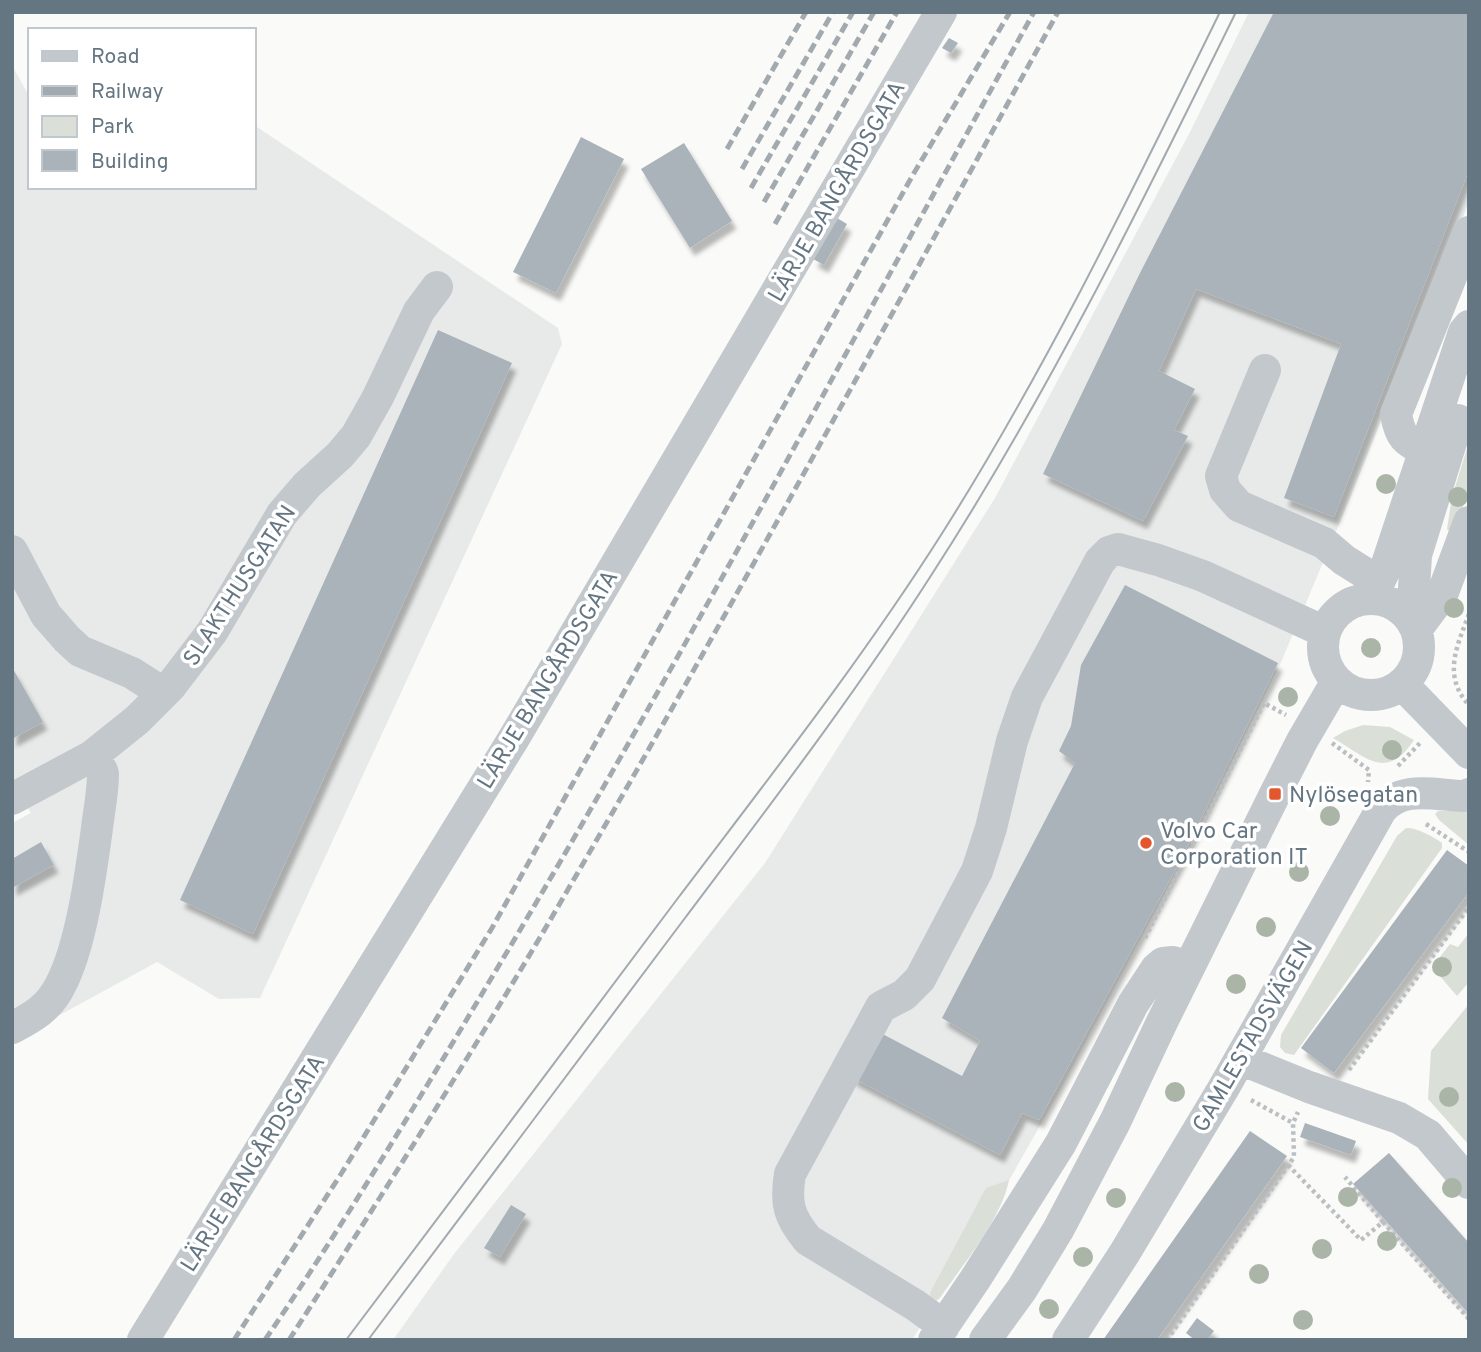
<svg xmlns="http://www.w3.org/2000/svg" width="1481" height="1352" viewBox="0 0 1481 1352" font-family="Overpass,sans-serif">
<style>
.built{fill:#e8e9e9}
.green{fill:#dadfd7}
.building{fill:#aab3b9;filter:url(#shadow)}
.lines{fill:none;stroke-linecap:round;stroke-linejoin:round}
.path{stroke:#bbbfc2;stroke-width:4.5;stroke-dasharray:3.5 3.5;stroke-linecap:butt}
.minor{stroke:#c3c8cc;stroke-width:32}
.tram{stroke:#a2aab0;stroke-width:2}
.rail{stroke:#a2aab0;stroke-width:5;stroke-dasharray:10 5;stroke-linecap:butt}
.tree{fill:#aab4a7}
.poi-dot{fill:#e4572e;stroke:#fff;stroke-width:2.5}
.labels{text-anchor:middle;stroke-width:7;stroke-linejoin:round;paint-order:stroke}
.street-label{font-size:23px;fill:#657683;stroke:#fff}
.poi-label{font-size:23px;fill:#657683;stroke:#fff;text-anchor:start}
</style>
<defs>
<filter id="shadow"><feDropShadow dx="4.5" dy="8" stdDeviation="2" flood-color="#0004"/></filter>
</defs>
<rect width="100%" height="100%" fill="#fafaf8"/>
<path class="built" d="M1249,12H1469V202L1348,503L1282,660L1194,838L1059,1092L969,1251L912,1340H393L454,1254L765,863L995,498L1190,132Z
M12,65L30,98V187H254V125L558,328L562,344L260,998L219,999L157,962L12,1041V823L31,813L12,781Z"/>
<path class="green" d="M1469,442V490L1454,531L1450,532L1447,529L1452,497Z
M1363,725L1390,727L1414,740C1386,782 1366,757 1333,738L1345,731Z
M1438,811H1469V845L1439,820L1435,814Z
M1406,828C1418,828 1432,836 1442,843V848L1294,1055L1285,1053L1280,1047L1281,1035L1397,836Z
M1469,933V982L1457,996L1432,967L1450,944L1458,947Z
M1469,1004V1145L1428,1099L1431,1051Z
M1009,1180C1001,1220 963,1264 940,1298L937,1300L930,1297V1293L986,1188Z"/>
<path class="building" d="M1274,12H1469V170L1334,517L1284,498L1341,344L1196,289L1159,371L1195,389L1174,430L1188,436L1143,521L1043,474L1139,275Z
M949,38L958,43L951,53L942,48Z
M581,137L624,159L556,293L513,272Z
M684,143L732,221L690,248L641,169Z
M837,218L847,224L824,265L813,259Z
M438,330L512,363L253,934L180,900Z
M1125,585L1278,663L1180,861L1039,1120L1022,1113L1000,1155L851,1077L875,1030L962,1076L980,1041L942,1018L1075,763L1059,751L1071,726L1081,665Z
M12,667L43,722L12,739Z
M41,842L54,865L12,888V859Z
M1447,850L1469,866V892L1334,1073L1301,1048Z
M1305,1123L1356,1141L1351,1155L1300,1137Z
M1250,1131L1287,1156L1157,1340H1103Z
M1389,1153L1469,1243V1314L1353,1184Z
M511,1205L526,1214L500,1257L484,1248Z
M1197,1318L1214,1331L1207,1340H1195L1186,1333Z"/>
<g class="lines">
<path class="path" d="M1469,614C1457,646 1442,676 1469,705
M1332,743L1369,770L1368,782
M1398,766L1421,742
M1426,824L1469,852
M1145,938L1264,703L1286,715
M1349,1070L1469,907
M1251,1100L1293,1123
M1288,1165L1361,1240L1383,1222L1345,1177
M1383,1222L1469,1319
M1167,1340L1294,1157L1293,1123L1298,1112"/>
<path class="minor" d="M1265,370L1221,476L1225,490L1239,506L1324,543L1344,560L1379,582
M1425,451C1405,441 1400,437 1396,414L1469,232
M12,551L46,615L67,639L80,651L132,673L163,693
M1372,598L1386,567L1464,332L1469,326
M1323 647a48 48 0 1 1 96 0a48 48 0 1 1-96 0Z
M1412,622L1416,555L1458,420
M1416,630L1442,595L1469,522
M1402,684L1469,753
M12,799L92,756L137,720L170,687L212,632L282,514L307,485L340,455L356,436L378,397L419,311L437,287
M12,1028C33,1017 49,1008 60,986C81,947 91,873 97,828C99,811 103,792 103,774C102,767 96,762 92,756
M1240,1059L1309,1087L1399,1118L1428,1135L1469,1183
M944,1326L915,1305L808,1240C789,1217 785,1204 790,1174L881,1007L904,995L920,979L977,871L991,828L1012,741L1027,697L1100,561L1109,552L1118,549L1158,560L1203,576L1325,632
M143,1340L514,738L941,12
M934,1340L976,1278L1061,1143L1133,1004L1156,969L1163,963L1173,962L1189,967
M985,1340L1022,1289L1058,1230L1115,1122L1162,1022L1275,794L1302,741L1337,681
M1068,1340L1124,1254L1223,1089L1381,810C1402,785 1433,795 1464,796L1469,794"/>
<path class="tram" d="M346,1340C457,1193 568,1045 678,898C768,779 861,661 941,535C1047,368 1133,189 1220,12
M368,1340C474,1199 579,1059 685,918C770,805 856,693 932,574C1048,395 1142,203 1236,12"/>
<path class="rail" d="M974,13V12
M727,149L806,12
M742,169L833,12
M751,188L853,12
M764,202L874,12
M775,224L897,12
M234,1340L341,1174L492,928L914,173L1010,12
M265,1340C347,1219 423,1093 498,967C685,654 857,331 1034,12
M289,1340C375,1206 461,1071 542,934C720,630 888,321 1058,12"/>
</g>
<g class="tree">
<circle cx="1386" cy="484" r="10"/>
<circle cx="1458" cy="497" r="10"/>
<circle cx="1454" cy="608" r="10"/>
<circle cx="1371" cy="648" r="10"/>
<circle cx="1288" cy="697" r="10"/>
<circle cx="1392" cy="750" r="10"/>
<circle cx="1330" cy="816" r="10"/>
<circle cx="1299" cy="872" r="10"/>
<circle cx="1266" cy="927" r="10"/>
<circle cx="1442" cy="967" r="10"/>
<circle cx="1236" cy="984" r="10"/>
<circle cx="1175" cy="1092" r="10"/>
<circle cx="1449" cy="1097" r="10"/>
<circle cx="1452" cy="1188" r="10"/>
<circle cx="1348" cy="1197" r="10"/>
<circle cx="1116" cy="1198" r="10"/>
<circle cx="1387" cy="1241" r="10"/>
<circle cx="1322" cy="1249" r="10"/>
<circle cx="1083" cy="1257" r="10"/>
<circle cx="1259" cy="1274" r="10"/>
<circle cx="1049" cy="1309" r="10"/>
<circle cx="1303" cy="1320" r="10"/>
</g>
<g class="poi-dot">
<rect x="1268" y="787" width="14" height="14" rx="3.5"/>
<circle cx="1146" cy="843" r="7"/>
</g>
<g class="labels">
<g class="street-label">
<text transform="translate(836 191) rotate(-60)" y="8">LÄRJE BANGÅRDSGATA</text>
<text transform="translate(239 585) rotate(-57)" y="8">SLAKTHUSGATAN</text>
<text transform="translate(547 679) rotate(-59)" y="8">LÄRJE BANGÅRDSGATA</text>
<text transform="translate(1252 1036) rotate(-60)" y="8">GAMLESTADSVÄGEN</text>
<text transform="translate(252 1163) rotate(-58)" y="8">LÄRJE BANGÅRDSGATA</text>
</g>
<g class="poi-label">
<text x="1289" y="802">Nylösegatan</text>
<text x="1160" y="838">Volvo Car<tspan x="1160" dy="26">Corporation IT</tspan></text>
</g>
</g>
<rect width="1481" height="1352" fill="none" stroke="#657683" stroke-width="28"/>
<rect x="28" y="28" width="228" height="161" fill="#ffffff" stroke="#c1c8cd" stroke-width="2"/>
<rect x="42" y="51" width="35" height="10" fill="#c3c8cc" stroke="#c1c8cd" stroke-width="2"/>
<text x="91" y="63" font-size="21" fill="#657683">Road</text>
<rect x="42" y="86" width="35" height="10" fill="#a2aab0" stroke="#c1c8cd" stroke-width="2"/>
<text x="91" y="98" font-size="21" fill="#657683">Railway</text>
<rect x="42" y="116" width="35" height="21" fill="#dadfd7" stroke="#c1c8cd" stroke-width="2"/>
<text x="91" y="133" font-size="21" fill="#657683">Park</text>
<rect x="42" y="150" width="35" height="21" fill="#aab3b9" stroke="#c1c8cd" stroke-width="2"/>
<text x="91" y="168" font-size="21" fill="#657683">Building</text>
</svg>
